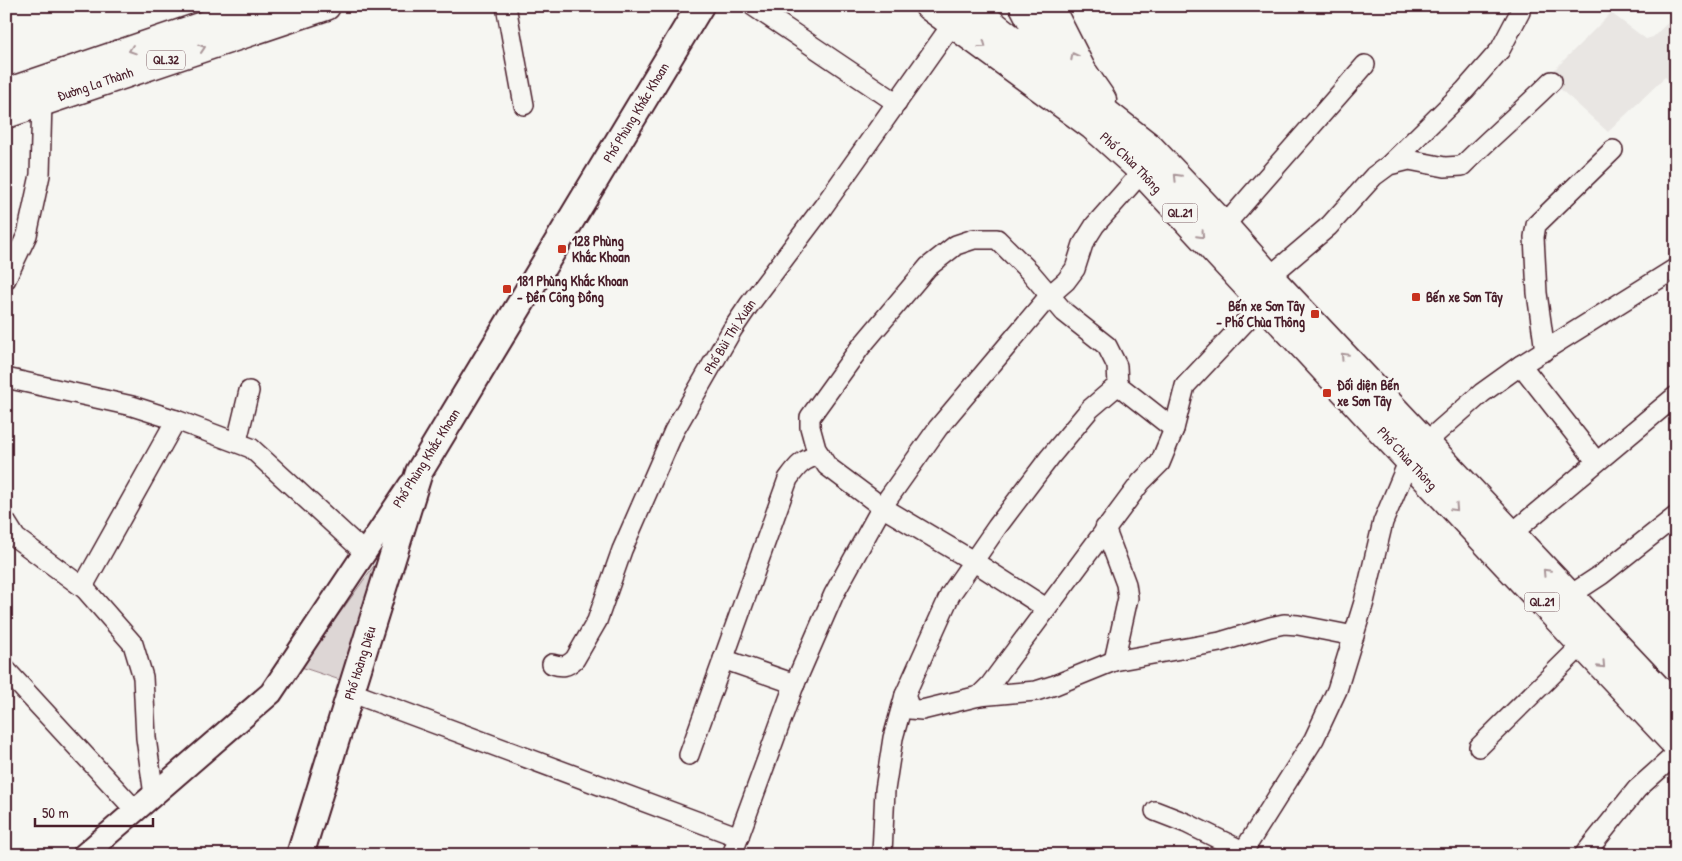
<svg xmlns="http://www.w3.org/2000/svg" width="1682" height="861" viewBox="0 0 1682 861" font-family="'Patrick Hand',sans-serif">
<style>
.built{fill:#e9e6e3}
.green{fill:#ddd6d5;stroke:#947a80}
.lines{fill:none;stroke-linecap:round;stroke-linejoin:round}
.minor-casing{stroke:#4a1f2b;stroke-width:22}
.tertiary-casing{stroke:#4a1f2b;stroke-width:26}
.secondary-casing{stroke:#4a1f2b;stroke-width:30}
.trunk-casing{stroke:#4a1f2b;stroke-width:31}
.minor{stroke:#f6f6f2;stroke-width:19}
.tertiary{stroke:#f6f6f2;stroke-width:22}
.secondary{stroke:#f6f6f2;stroke-width:26}
.trunk{stroke:#f6f6f2;stroke-width:28}
.oneway{stroke:#a99598}
.poi-dot{fill:#c8321e;stroke:#f6f6f2;stroke-width:2}
.labels{text-anchor:middle;stroke-width:5;stroke-linejoin:round;paint-order:stroke}
.shield{fill:#f6f6f2;stroke:#7e6067;stroke-width:1}
.shield-label{font-size:12px;font-weight:bold;fill:#4a1f2b}
.street-label{font-size:14px;fill:#4a1f2b;stroke:#f6f6f2}
.poi-label{font-size:14px;font-weight:bold;fill:#4a1f2b;stroke:#f6f6f2;text-anchor:start}
</style>
<rect width="100%" height="100%" fill="#f6f6f2"/>
<filter id="ink" filterUnits="userSpaceOnUse"><feTurbulence type="fractalNoise" baseFrequency=".02" numOctaves="2"/><feDisplacementMap in="SourceGraphic" scale="10" xChannelSelector="R" yChannelSelector="G"/><feConvolveMatrix kernelMatrix="1 2 1 2 8 2 1 2 1" color-interpolation-filters="sRGB"/></filter>
<g filter="url(#ink)">
<path class="built" d="M1611,13L1646,39L1653,37L1676,15V86L1665,77L1608,132L1547,77Z"/>
<path class="green" d="M386,549L346,682L301,667Z"/>
<g class="lines">
<defs>
<g id="minor">
<path d="M506,6L524,105"/>
<path d="M753,6L897,103"/>
<path d="M1390,164L1465,90L1500,50L1520,12V6"/>
<path d="M1224,226L1365,65"/>
<path d="M1269,277L1329,226L1374,176L1389,165L1409,160L1445,167L1462,166C1491,137 1523,110 1552,81"/>
<path d="M6,279L27,235L40,175L42,101"/>
<path d="M1545,351L1537,293L1534,237L1536,225L1613,150"/>
<path d="M1521,365L1596,461"/>
<path d="M6,378L132,406L176,420L251,448L365,553"/>
<path d="M1118,385L1174,429"/>
<path d="M237,441L249,391"/>
<path d="M6,522L16,538L85,589"/>
<path d="M1105,528L1126,584L1128,598L1114,661"/>
<path d="M1511,534L1676,396"/>
<path d="M1569,596L1601,575L1676,516"/>
<path d="M723,659L795,684"/>
<path id="s1" d="M552,664C562,667 567,667 575,659L597,621L622,550L674,431L732,330L749,305L823,207L953,23"/>
<path d="M6,670L136,811"/>
<path d="M350,692L739,837"/>
<path d="M905,695L910,709L922,710L979,696L990,685L1141,482L1160,463L1174,429L1185,386L1263,303"/>
<path d="M979,696L1036,691L1055,685L1114,661L1220,642L1270,627L1284,624L1298,625L1354,636"/>
<path d="M1479,747L1582,645"/>
<path d="M689,755L788,479C798,465 803,459 820,455"/>
<path d="M154,795L146,738L143,677L133,644L85,589L86,581L176,420"/>
<path d="M1155,811L1186,823L1243,851"/>
<path d="M732,855L793,688L834,594L882,507L938,428L1050,295L1066,281L1075,269L1083,244L1095,225L1142,172"/>
<path d="M883,855L882,853L885,790L893,738L905,695L950,595L997,527L1050,457L1090,409L1118,385L1117,366L1107,346L1064,312L1030,272L997,239H974L956,245L928,267L859,349L810,417V427L816,449L827,466L882,507L973,561L1046,608"/>
<path d="M1241,855L1314,739L1337,690L1364,602L1383,522L1409,460L1425,443L1482,393L1521,365L1676,268"/>
<path d="M1584,855L1637,789L1676,754"/>
</g>
<path id="tertiary" d="M84,855L271,693L410,485"/>
<g id="secondary">
<path id="s2" d="M300,855L419,472L700,6"/>
</g>
<g id="trunk">
<path id="s3" d="M929,6L1093,126L1134,163L1409,460L1676,744"/>
<path d="M969,6L1149,147L1224,226L1269,277L1676,709"/>
<path d="M1024,6L1057,69"/>
<path d="M1049,6L1082,71L1102,100"/>
<path d="M6,93L261,6"/>
<path id="s4" d="M6,114L326,6"/>
</g>
</defs>
<use href="#minor" class="minor-casing"/>
<use href="#tertiary" class="tertiary-casing"/>
<use href="#secondary" class="secondary-casing"/>
<use href="#trunk" class="trunk-casing"/>
<use href="#minor" class="minor"/>
<use href="#tertiary" class="tertiary"/>
<use href="#secondary" class="secondary"/>
<use href="#trunk" class="trunk"/>
</g>
<defs><path id="oneway-chevron" d="M-2-3.5L2.5 0L-2 3.5" fill="none" stroke-width="1.6" stroke-linecap="round" stroke-linejoin="round" transform="scale(1.25)"/></defs>
<g class="oneway">
<use href="#oneway-chevron" transform="translate(983 45) rotate(36)"/>
<use href="#oneway-chevron" transform="translate(202 48) rotate(-18)"/>
<use href="#oneway-chevron" transform="translate(132 50) rotate(161)"/>
<use href="#oneway-chevron" transform="translate(1074 56) rotate(-118)"/>
<use href="#oneway-chevron" transform="translate(1177 177) rotate(-134)"/>
<use href="#oneway-chevron" transform="translate(1201 235) rotate(47)"/>
<use href="#oneway-chevron" transform="translate(1344 356) rotate(-133)"/>
<use href="#oneway-chevron" transform="translate(1455 508) rotate(47)"/>
<use href="#oneway-chevron" transform="translate(1546 572) rotate(-133)"/>
<use href="#oneway-chevron" transform="translate(1602 665) rotate(47)"/>
</g>
</g>
<g class="poi-dot">
<rect x="557" y="244" width="10" height="10" rx="2.5"/>
<rect x="502" y="284" width="10" height="10" rx="2.5"/>
<rect x="1411" y="292" width="10" height="10" rx="2.5"/>
<rect x="1310" y="309" width="10" height="10" rx="2.5"/>
<rect x="1322" y="388" width="10" height="10" rx="2.5"/>
</g>
<g class="labels">
<g class="shield">
<rect x="147" y="50.5" width="38" height="19" rx="4"/>
<rect x="1162.5" y="203.5" width="35" height="19" rx="4"/>
<rect x="1524.5" y="592.5" width="35" height="19" rx="4"/>
</g>
<g class="shield-label">
<text x="166" y="64">QL.32</text>
<text x="1180" y="217">QL.21</text>
<text x="1542" y="606">QL.21</text>
</g>
<g class="street-label">
<text dy="5" stroke="none"><textPath href="#s4" startOffset="94">Đường La Thành</textPath></text>
<text dy="5" stroke="none"><textPath href="#s2" startOffset="821">Phố Phùng Khắc Khoan</textPath></text>
<text dy="5" stroke="none"><textPath href="#s3" startOffset="256">Phố Chùa Thông</textPath></text>
<text dy="5" stroke="none"><textPath href="#s1" startOffset="384">Phố Bùi Thị Xuân</textPath></text>
<text transform="translate(426 458) rotate(-58)" y="5">Phố Phùng Khắc Khoan</text>
<text dy="5" stroke="none"><textPath href="#s3" startOffset="661">Phố Chùa Thông</textPath></text>
<text dy="5" stroke="none"><textPath href="#s2" startOffset="201">Phố Hoàng Diệu</textPath></text>
</g>
<g class="poi-label">
<text x="572" y="246">128 Phùng<tspan x="572" dy="16">Khắc Khoan</tspan></text>
<text x="517" y="286">181 Phùng Khắc Khoan<tspan x="517" dy="16">- Đền Công Đồng</tspan></text>
<text x="1426" y="302">Bến xe Sơn Tây</text>
<text x="1305" y="311" text-anchor="end">Bến xe Sơn Tây<tspan x="1305" dy="16">- Phố Chùa Thông</tspan></text>
<text x="1337" y="390">Đối diện Bến<tspan x="1337" dy="16">xe Sơn Tây</tspan></text>
</g>
</g>
<rect width="1682" height="861" fill="none" stroke="#f6f6f2" stroke-width="25"/>
<rect x="12" y="12" width="1657" height="836" fill="none" stroke="#4a1f2b" stroke-width="2" filter="url(#ink)"/>
<path d="M35 818v8h118v-8" fill="none" stroke="#4a1f2b" stroke-width="2.5"/>
<text x="42" y="818" font-size="15" fill="#4a1f2b" stroke="#f6f6f2" stroke-width="4" paint-order="stroke">50 m</text>
</svg>
